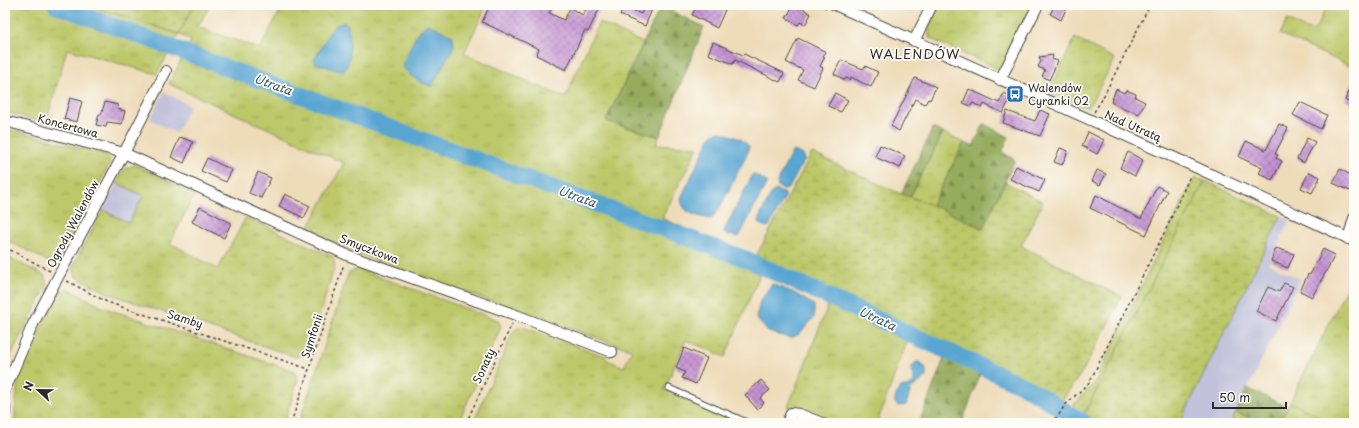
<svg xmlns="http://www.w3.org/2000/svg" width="1359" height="428" viewBox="0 0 1359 428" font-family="'Playpen Sans',sans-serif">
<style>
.industrial{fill:#c2c2dc}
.grass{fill:url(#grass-tufts);stroke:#747a4a}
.forest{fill:url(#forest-firs);stroke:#606c44}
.wetland{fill:url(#wetland-marsh);stroke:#747a4a}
.water{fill:#59a5d2;stroke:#42687e}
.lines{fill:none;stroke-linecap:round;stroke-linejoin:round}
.river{stroke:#59a5d2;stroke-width:17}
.building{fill:url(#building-cross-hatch)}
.service-casing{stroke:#484640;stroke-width:7}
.minor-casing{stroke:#484640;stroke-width:12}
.path{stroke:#484640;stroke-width:1.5;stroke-dasharray:3 3;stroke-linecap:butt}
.service{stroke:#fff;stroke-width:5}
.minor{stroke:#fff;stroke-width:10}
.labels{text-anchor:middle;stroke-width:3.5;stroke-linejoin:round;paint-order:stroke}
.poi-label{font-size:11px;fill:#2b2b2b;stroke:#fdfcf7;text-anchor:start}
.street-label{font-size:11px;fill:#2b2b2b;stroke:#fdfcf7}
.water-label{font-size:12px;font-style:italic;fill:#3d5c6e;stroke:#fdfcf7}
.quarter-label{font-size:13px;letter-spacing:1px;fill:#2b2b2b;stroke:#fdfcf7}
</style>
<defs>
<pattern id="grass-tufts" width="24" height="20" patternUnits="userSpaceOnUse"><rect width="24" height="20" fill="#bcc869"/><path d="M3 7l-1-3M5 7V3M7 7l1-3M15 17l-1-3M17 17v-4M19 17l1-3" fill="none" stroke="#a2ac5b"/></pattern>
<pattern id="forest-firs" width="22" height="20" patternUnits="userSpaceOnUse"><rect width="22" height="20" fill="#95ac5d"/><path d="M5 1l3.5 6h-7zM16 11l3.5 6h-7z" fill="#7a8c4d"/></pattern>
<pattern id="wetland-marsh" width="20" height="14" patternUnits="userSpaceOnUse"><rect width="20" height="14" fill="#bcc869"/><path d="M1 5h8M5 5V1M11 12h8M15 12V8" fill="none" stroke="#a2ac5b"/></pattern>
<pattern id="building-cross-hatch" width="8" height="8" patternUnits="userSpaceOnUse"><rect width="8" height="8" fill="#c491d2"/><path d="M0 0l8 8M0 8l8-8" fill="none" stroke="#9f77ab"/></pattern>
</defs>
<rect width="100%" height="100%" fill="#fdfcf7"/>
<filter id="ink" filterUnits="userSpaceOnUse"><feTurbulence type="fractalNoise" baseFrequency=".025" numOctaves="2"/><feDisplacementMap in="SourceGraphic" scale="8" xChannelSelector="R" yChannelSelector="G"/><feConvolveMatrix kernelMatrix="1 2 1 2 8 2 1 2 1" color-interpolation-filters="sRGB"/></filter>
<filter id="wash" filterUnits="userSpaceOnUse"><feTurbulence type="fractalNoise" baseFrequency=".012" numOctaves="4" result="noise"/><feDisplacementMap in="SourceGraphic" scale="16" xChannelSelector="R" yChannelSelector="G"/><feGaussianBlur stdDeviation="0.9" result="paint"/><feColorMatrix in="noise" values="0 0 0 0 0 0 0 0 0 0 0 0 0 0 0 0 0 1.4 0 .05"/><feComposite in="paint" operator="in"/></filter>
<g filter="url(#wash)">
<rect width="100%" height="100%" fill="#eedcb9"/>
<path class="industrial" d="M164,92L190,106L176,133L150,119Z
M117,183L143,196L129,223L103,210Z
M1281,216L1290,220L1268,264L1301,279L1231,423H1187L1181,420Z"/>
<path class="grass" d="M5,5H88L179,34L194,5H210L198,27L260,49L283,5H487L464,53L565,98L599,22L643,43L606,121L659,137L656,144L698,147L662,218L910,328L1038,389L1071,408L1094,384L1189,189L1195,178L1205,181L1083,416L1095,423H1077L1056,409L1017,389L908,339L877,423H828L788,407L829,303L761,272L725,357L686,340L664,390L739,423H473L514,330L522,327L605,356L607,360L624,367L632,350L387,265L347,248L307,230L344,163L169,84L191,41L179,34L157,74L67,49L46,123L5,112Z
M938,5H1033L1003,66L998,69L929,38V28Z
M1327,5H1339L1354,13V68L1280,34L1287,20L1305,29L1315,30Z
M1075,38L1115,59L1088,108L1049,91Z
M5,128L107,155L110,163L60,259L51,263L5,239Z
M943,133L964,143L932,205L910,197Z
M135,165L195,194L170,243L218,269L246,217L333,257L335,266L308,351L296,357L110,294L76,277L73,266L103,210L129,223L143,196L117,183L124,169Z
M5,256L44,275L47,286L5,366Z
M357,269L498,320L501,327L458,423H299L348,274Z
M1354,273V423H1332L1290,402Z
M71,290L102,307L294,371L298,380L284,423H14L19,370L60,291Z
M1236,412L1260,423H1231Z"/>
<path class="forest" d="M661,6L704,27L659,137L606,121Z
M984,124L1009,137L1002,152L1015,160L983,229L932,205L964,143L973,146Z
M933,128L943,133L910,197L901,194Z
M945,356L981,372L962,423H919Z
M1247,388L1288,407L1280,423H1260L1236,412Z"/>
<path class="wetland" d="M88,5H194L179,34Z
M812,153L901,194L932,205L983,229L1005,182L1043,202L1021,246L1122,297L1084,369L1061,402L1038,389L910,328L755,258Z
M1205,181L1281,216L1180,423H1095L1083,416Z
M1290,402L1332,423H1280Z"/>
<path class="water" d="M344,22L348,25C350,36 352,65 343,72L315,63L314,60L333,27Z
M428,24L453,36L454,46L432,86C420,84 408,75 402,65L418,32Z
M718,131L741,139L749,146L748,152L719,209L711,219C697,216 682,214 681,198L711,136Z
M794,151L804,156L805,159L789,188L785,190L778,187L777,182L792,152Z
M753,174L767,182L739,237L725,234L723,232Z
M776,190L785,194V197L769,226L766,227L758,223V220L772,192Z
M772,284L794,293L814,305V318L798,335L790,338L768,332L756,318L760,301Z
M916,362H919L926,368V377L911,389L906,405L898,406L895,403C895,397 897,391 901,387H907L914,383C915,378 911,375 911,369Z"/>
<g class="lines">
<path class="river" d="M56,5L748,260L1026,387L1084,423"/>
</g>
<g id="blocks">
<path class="building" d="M490,5H553L549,13L564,20L570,8L583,15L588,5H601L588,32L585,30L566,70L536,55L539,49L482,22Z
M646,5H654L645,26L620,15L624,6L641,14Z
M697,5H714L725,10L717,28L692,15Z
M1055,5H1068L1061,20L1050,14Z
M793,6L799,9L800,7L811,14L805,25L800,22L798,25L786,18Z
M798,38L826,52L823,56L825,57L820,66L823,68L814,87L798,80L803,70L786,62Z
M713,42L743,55L744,54L784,73L780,82L735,60L733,64L708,54Z
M1053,55L1052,59L1058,61L1049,80L1042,76L1045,70L1038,67L1041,61L1039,57Z
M841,60L863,69L865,66L878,72L871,87L851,77L850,80L846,78L845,80L834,74Z
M915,78L936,87L930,100L928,99L925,104L915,99L899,131L891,126Z
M1354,81V105L1345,100Z
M969,89L999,103L1004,93L1011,97L1003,113L984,104L982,108L973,103L971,106L963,103Z
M1116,89L1124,93L1126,90L1136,94L1135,97L1145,102L1139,114L1129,110L1128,111L1111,102Z
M835,93L848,100L841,112L828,106Z
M70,98L82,101L77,122L64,119Z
M105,102L118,105L117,109L125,111L122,124L107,122L106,127L96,125L99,114L101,115Z
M1300,102L1327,115L1321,129L1293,115Z
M1040,110L1050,114L1040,136L1003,123L1007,111L1035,121Z
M1279,124L1288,128L1275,154L1278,155L1276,158L1282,161L1272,180L1259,173L1262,168L1239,157L1246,141L1266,150Z
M1088,132L1104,140L1097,154L1082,146Z
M180,137L193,142L184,163L171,157Z
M1307,138L1315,142L1304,163L1297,159Z
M880,145L905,156L900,168L875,157Z
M1060,148L1068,151L1062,165L1054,162Z
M1128,152L1143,160L1135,176L1120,168Z
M207,158L232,170L226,182L201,171Z
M1016,166L1045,180L1039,192L1010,179Z
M1340,169L1354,177V182L1350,191L1333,183Z
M1097,170L1106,174L1100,185L1092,181Z
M258,172L271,178L261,198L249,193Z
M1309,172L1320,177L1312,193L1301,188Z
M1157,186L1167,191L1146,235L1090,208L1096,195L1141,219Z
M285,194L310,206L304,218L279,206Z
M200,207L231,223L224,238L192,222Z
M1276,248L1294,254L1288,268L1271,261Z
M1323,249L1335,255L1312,297L1300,291L1308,274L1310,275Z
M1284,283L1293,287L1276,321L1256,311L1268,287L1279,292Z
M684,348L707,358L696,384L682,378L685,372L676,368Z
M761,380L770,390L760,398L764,403L757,409L745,395Z"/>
</g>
</g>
<g filter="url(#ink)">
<use href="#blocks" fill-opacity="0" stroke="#484640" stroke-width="1"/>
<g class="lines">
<defs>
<path id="service" d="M669,388L749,423"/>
<path id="minor" d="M835,5L1193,166L1354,241
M914,41L932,5
M1000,80L1038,5
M5,121L124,153L347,255L516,315L612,352
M1348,239L1354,218
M5,390L33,324L124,153L166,71
M5,407V413
M787,423L791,413L799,414L822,423"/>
</defs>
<use href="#service" class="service-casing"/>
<use href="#minor" class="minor-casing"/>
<path class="path" d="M819,5L826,8
M1094,112L1101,101L1150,5
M5,247L50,271
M67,281L107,302L309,369
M291,423L344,264
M466,423L512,324
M1050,423L1058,416L1065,405L1089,383L1167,227L1190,176"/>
<use href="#service" class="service"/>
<use href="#minor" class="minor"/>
</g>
</g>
<defs>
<symbol id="bus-square" viewBox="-11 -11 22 22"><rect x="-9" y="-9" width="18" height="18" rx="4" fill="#1f6fb2" stroke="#fdfcf7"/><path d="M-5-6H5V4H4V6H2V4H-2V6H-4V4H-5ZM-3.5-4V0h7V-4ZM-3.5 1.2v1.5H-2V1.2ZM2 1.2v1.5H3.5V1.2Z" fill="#fff"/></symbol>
</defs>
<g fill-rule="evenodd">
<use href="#bus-square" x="1005" y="84" width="20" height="20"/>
</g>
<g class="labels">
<g class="poi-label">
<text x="1028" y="92">Walendów<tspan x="1028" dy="13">Cyranki 02</tspan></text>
</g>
<g class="street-label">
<text transform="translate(68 126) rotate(15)" y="4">Koncertowa</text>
<text transform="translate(1133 126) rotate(24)" y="4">Nad Utratą</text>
<text transform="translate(73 224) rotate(-62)" y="4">Ogrody Walendów</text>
<text transform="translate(369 249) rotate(21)" y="4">Smyczkowa</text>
<text transform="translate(185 319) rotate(18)" y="4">Samby</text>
<text transform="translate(312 336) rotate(-72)" y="4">Symfonii</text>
<text transform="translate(484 366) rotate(-65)" y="4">Sonaty</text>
</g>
<g class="water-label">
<text transform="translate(273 85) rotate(20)" y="4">Utrata</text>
<text transform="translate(577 197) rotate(20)" y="4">Utrata</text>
<text transform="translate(877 319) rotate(25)" y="4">Utrata</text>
</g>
<g class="quarter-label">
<text x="915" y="59">WALENDÓW</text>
</g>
</g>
<rect width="1359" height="428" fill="none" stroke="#fdfcf7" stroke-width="20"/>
<g transform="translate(38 390) rotate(292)" stroke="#fdfcf7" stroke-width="3" paint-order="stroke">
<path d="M0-3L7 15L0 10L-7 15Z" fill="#2b2b2b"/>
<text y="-6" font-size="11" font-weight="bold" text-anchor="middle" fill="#2b2b2b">N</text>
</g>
<path d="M1213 402v6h73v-6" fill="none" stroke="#2b2b2b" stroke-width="2"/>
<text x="1219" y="402" font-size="12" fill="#2b2b2b" stroke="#fdfcf7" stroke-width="3" paint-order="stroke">50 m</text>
</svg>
